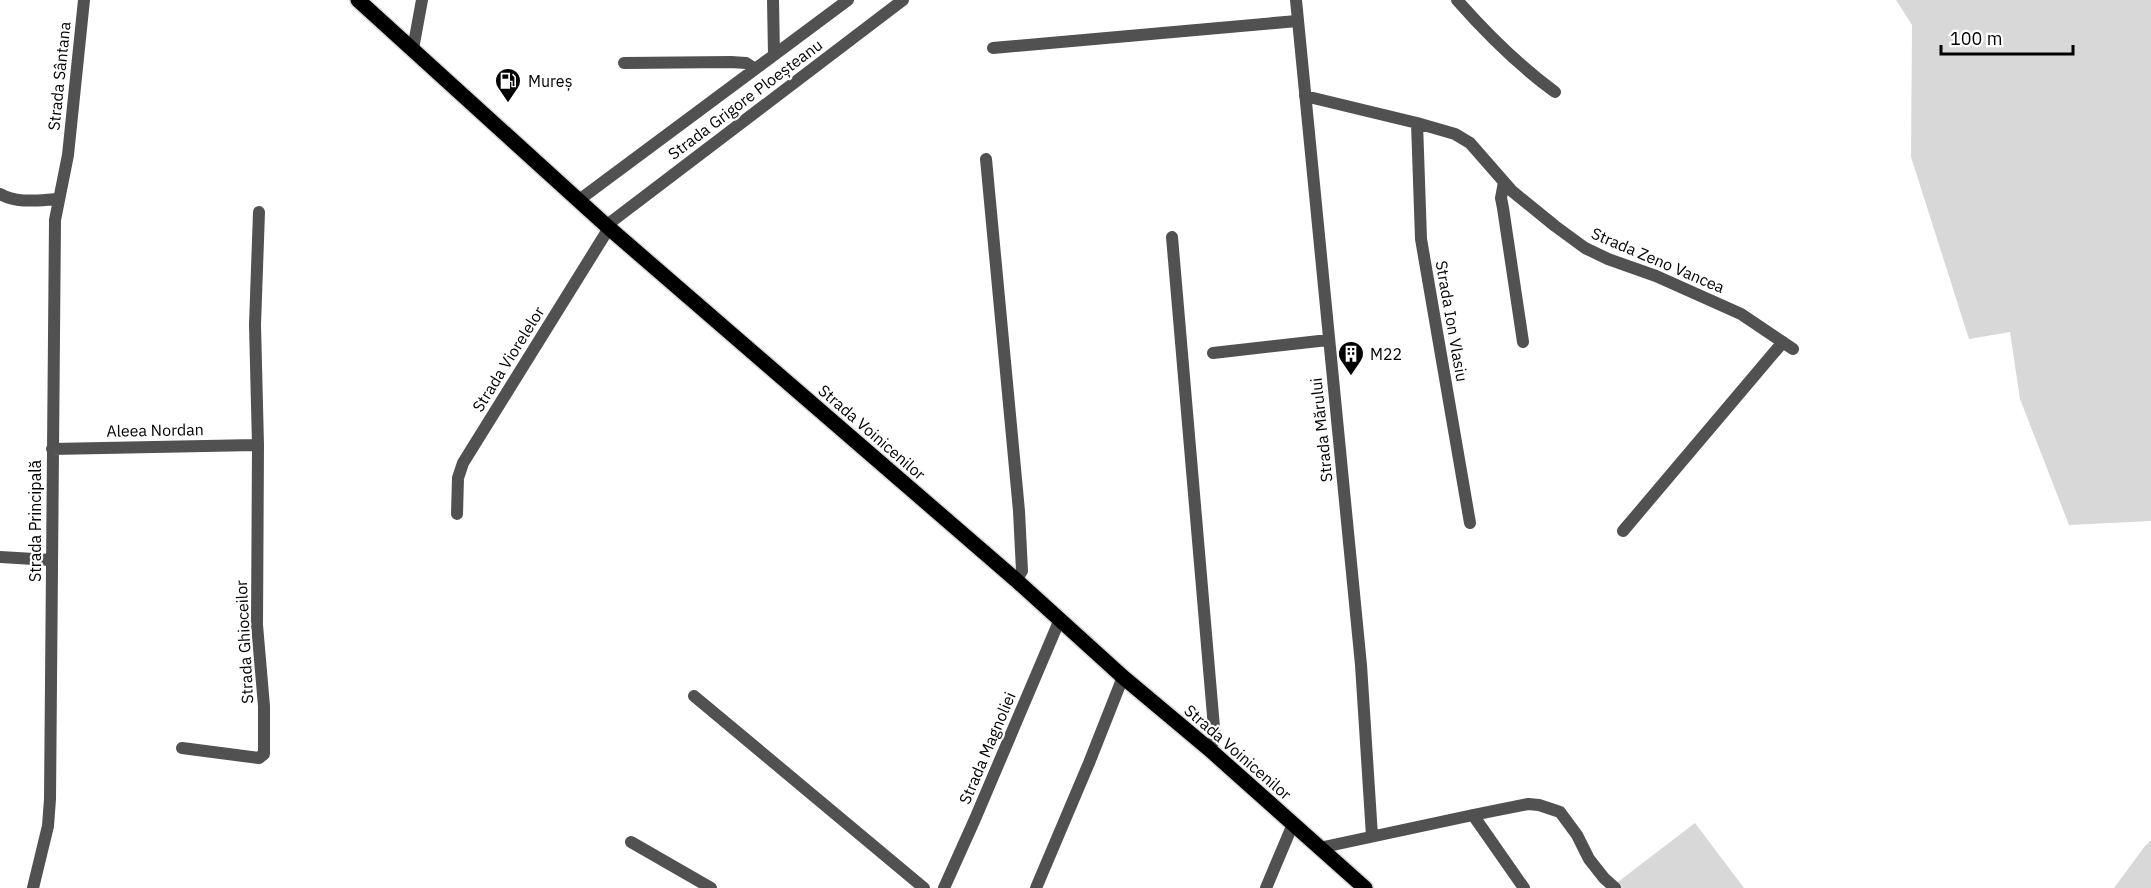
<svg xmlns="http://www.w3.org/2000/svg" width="2151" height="888" viewBox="0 0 2151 888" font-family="'IBM Plex Sans',sans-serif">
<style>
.green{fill:#d8d8d8}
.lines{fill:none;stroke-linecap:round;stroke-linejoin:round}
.major-casing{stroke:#dbdbdb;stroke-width:18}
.minor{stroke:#515151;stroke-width:12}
.major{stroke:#000;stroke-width:15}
.labels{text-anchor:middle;stroke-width:4.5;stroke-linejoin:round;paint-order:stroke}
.street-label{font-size:16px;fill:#000;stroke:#fff}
.poi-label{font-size:16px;fill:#000;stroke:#fff;text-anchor:start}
</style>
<rect width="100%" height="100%" fill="#fff"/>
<path class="green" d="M1896,0H2151V521L2069,525L2020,399L2010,332L1969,339L1911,157L1912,25Z
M1695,823L1744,888H1610Z
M2151,840V888H2114L2145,846Z"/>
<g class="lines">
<defs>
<path id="major" d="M358,0L609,228L1016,580L1123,677L1209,749L1365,888"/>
</defs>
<use href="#major" class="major-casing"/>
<path class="minor" d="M773,0L774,55
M1296,0L1361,665L1372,836
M1457,0C1487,34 1518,65 1555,92
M993,48L1297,21
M413,49L422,0
M624,63L731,62L746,63L755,69
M1305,96L1417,123L1455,134L1470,143L1512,191L1555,226L1585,248L1608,259L1656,276L1741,314L1793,349
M1417,123L1421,239L1470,523
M986,159L1019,511L1022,571L1016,580
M1504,182L1501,198L1503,208L1523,342
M0,194C17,204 39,200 58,199
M579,200L848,0
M607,225L903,0
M1172,237L1215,739L1209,749
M1213,353L1328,340
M52,449L258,445
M457,514L458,478L463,463L609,228
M1623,531L1783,342
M0,557L51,560
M694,696L924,888
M182,748L259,758L264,754V706L257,625L258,445L255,325L259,212
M1473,815L1524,888
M631,842L711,888
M1319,848L1473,815L1528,804L1539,805L1560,812L1577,835L1589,859L1604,878L1615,888
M33,888L48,826L50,799L55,220L68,155L84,0
M944,888L975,819L1060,619
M1036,888L1089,763L1123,677
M1266,888L1293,824"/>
<use href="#major" class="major"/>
</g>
<defs>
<symbol id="fuel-pin" viewBox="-11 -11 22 30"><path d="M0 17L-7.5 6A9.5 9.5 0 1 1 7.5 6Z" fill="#000" stroke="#fff"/><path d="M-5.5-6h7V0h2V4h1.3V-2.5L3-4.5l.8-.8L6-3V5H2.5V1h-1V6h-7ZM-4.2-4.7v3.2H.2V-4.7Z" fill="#fff"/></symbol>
<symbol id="building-pin" viewBox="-11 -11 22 30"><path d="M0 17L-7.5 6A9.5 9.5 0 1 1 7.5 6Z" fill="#000" stroke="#fff"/><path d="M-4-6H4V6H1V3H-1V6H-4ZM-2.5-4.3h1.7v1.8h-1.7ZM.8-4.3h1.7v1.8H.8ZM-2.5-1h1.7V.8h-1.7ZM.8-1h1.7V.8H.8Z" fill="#fff"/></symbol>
</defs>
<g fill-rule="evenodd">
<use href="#fuel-pin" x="493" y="66" width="30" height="40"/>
<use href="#building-pin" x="1336" y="339" width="30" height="40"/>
</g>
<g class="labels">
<g class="street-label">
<text transform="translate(59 76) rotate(-84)" y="6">Strada Sântana</text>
<text transform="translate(745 99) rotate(-37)" y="6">Strada Grigore Ploeșteanu</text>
<text transform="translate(1658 260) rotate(23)" y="6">Strada Zeno Vancea</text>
<text transform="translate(1452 321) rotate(80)" y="6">Strada Ion Vlasiu</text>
<text transform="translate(508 359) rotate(-58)" y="6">Strada Viorelelor</text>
<text transform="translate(155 430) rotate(-1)" y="6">Aleea Nordan</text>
<text transform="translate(1321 430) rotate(-96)" y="6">Strada Mărului</text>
<text transform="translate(872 432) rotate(41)" y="6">Strada Voinicenilor</text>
<text transform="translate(35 521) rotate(-90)" y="6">Strada Principală</text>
<text transform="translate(244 642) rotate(-93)" y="6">Strada Ghioceilor</text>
<text transform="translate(987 748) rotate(-67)" y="6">Strada Magnoliei</text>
<text transform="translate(1238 752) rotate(41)" y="6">Strada Voinicenilor</text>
</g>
<g class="poi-label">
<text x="528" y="87">Mureș</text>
<text x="1370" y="360">M22</text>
</g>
</g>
<path d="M1941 45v9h132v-9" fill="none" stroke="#000000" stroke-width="3"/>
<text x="1950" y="45" font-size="18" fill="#000000" stroke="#ffffff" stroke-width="4.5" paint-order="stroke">100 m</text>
</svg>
